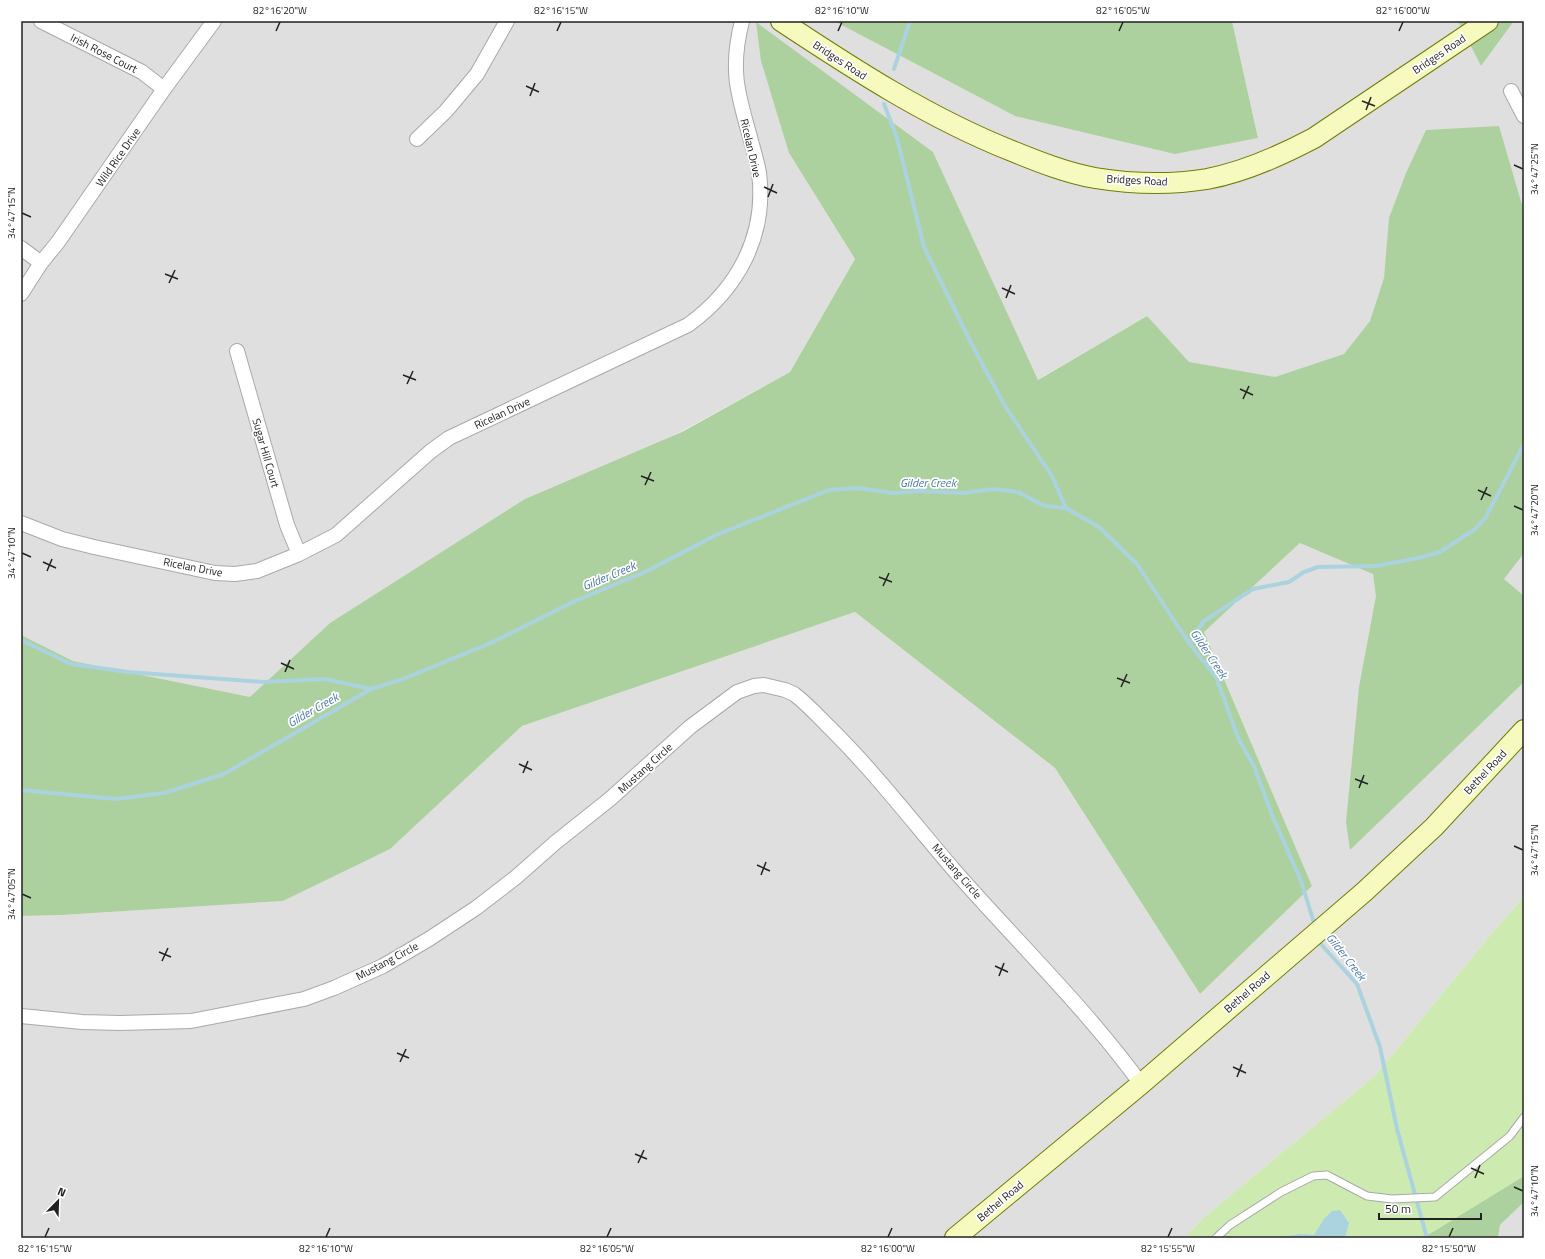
<svg xmlns="http://www.w3.org/2000/svg" width="1545" height="1259" viewBox="0 0 1545 1259" font-family="'Titillium Web',sans-serif">
<style>
.residential{fill:#e0dfdf}
.grass{fill:#cdebb0}
.forest{fill:#add19e}
.water{fill:#aad3df}
.lines{fill:none;stroke-linecap:round;stroke-linejoin:round}
.stream{stroke:#aad3df;stroke-width:4}
.lane-casing{stroke:#a9a9a9;stroke-width:9}
.street-casing{stroke:#a9a9a9;stroke-width:16}
.secondary-casing{stroke:#707d05;stroke-width:22}
.lane{stroke:#fff;stroke-width:7}
.street{stroke:#fff;stroke-width:14}
.secondary{stroke:#f7fabf;stroke-width:20}
.ticks{fill:none;stroke:#222;stroke-width:1.5}
.labels{text-anchor:middle;stroke-width:3.5;stroke-linejoin:round;paint-order:stroke}
.street-label{font-size:11px;fill:#222;stroke:#fff}
.water-label{font-size:12px;font-style:italic;fill:#4a7aab;stroke:#fff}
.neatline{fill:none;stroke:#222;stroke-width:1.5}
.ticks-label{font-size:10px;text-anchor:middle;fill:#222}
</style>
<rect width="100%" height="100%" fill="#f2efe9"/>
<path class="residential" d="M21,21H834L1015,116L1258,137L1232,21H1458L1481,66L1514,21H1524V897L1492,933L1376,1075L1202,1219L1185,1238H21V916L62,915L283,901L390,848L522,726L855,612L1055,768L1200,994L1312,886L1204,632L1300,543L1147,316L1037,380L933,152L789,153L855,259L790,372L330,623L250,698L73,661L21,635Z
M1524,1202V1238H1498L1500,1225Z"/>
<path class="grass" d="M1524,897V1176L1423,1238H1185L1202,1219L1376,1075L1492,933Z"/>
<path class="forest" d="M834,21H1232L1258,138L1175,154L1015,116Z
M1458,21H1514L1481,66Z
M756,22L933,152L1038,380L1147,316L1189,362L1275,377L1344,354L1370,321L1384,278L1389,218L1406,173L1426,130L1499,126L1524,212V553L1504,579L1524,596V682L1350,850L1346,822L1359,687L1376,596L1373,574L1300,543L1204,632L1312,886L1200,994L1055,768L855,612L522,726L390,849L283,901L62,915L21,916V635L73,661L250,697L330,623L525,499L682,432L790,372L855,259L789,153L761,61Z
M1524,1176V1202L1500,1225L1498,1238H1423Z"/>
<path class="water" d="M1340,1210L1349,1223L1345,1238H1276L1300,1234L1314,1235L1324,1219L1332,1211Z"/>
<g class="lines">
<path class="stream" d="M894,69L910,21
M884,104L897,138L924,247L970,341L1005,406L1052,476L1066,508
M21,640L71,664L128,672L264,682L325,679L371,689
M1189,643L1204,621L1253,589L1289,582L1304,572L1318,567L1376,566L1418,558L1440,552L1475,529L1486,517L1524,444
M21,790L116,799L164,793L224,774L371,689L403,679L493,642L575,601L647,571L716,535L829,490L857,488L893,493L919,491L963,493L994,489L1018,492L1045,506L1066,508L1099,527L1137,564L1189,643L1216,677L1239,740L1254,766L1272,815L1301,881L1315,926
M1318,939L1319,942L1357,984L1380,1047L1397,1129L1427,1238"/>
<defs>
<path id="lane" d="M1216,1238L1230,1225L1281,1192L1313,1176L1327,1175L1367,1196L1392,1199L1435,1197L1510,1136L1524,1117"/>
<path id="street" d="M41,21L142,72L164,89
M1511,91L1524,116
M417,139L446,111L477,74L507,21
M21,248L41,263
M21,294L41,263L58,242L164,89L214,21
M237,351L287,525L299,554
M21,523L62,539L94,547L215,573L235,574L257,571L299,554L336,535L431,451L449,438L688,325C738,289 767,235 759,173C757,161 753,149 750,137C737,92 730,68 742,21
M21,1016L82,1022L120,1023L191,1021L304,999L334,988L383,966L429,939L476,908L515,878L556,842L610,799L690,727L737,692L754,686L764,685L785,690L794,694C806,703 816,714 827,725C873,770 912,821 954,870C1016,941 1085,1007 1141,1084"/>
<path id="secondary" d="M781,21C855,70 929,118 1012,151C1039,162 1067,173 1095,178C1132,184 1170,185 1207,179C1244,172 1280,156 1314,138L1488,21
M955,1238L1141,1084L1364,892L1434,827L1524,730"/>
</defs>
<use href="#lane" class="lane-casing"/>
<use href="#street" class="street-casing"/>
<use href="#secondary" class="secondary-casing"/>
<use href="#lane" class="lane"/>
<use href="#street" class="street"/>
<use href="#secondary" class="secondary"/>
</g>
<path class="ticks" d="M276,31L280,22M557,31L561,22M838,31L842,22M1119,31L1123,22M1399,31L1403,22M526,86L539,92M530,96L535,83M1362,101L1375,106M1366,110L1371,97M1514,165L1523,169M764,187L777,193M768,197L773,184M22,213L31,217M165,274L178,279M169,283L175,270M1002,288L1015,294M1006,298L1011,285M403,375L416,380M407,384L413,371M1240,389L1253,395M1243,399L1249,386M641,476L654,481M645,485L651,472M1478,490L1491,496M1481,500L1487,487M1514,506L1523,510M22,553L31,557M43,562L56,568M47,571L52,559M879,577L892,582M883,586L889,573M281,663L294,669M285,672L290,660M1117,678L1130,683M1121,687L1127,674M519,764L532,770M523,773L528,761M1355,779L1368,784M1359,788L1364,775M1514,846L1523,850M757,865L770,871M761,875L766,862M22,894L31,898M159,952L171,957M162,961L168,948M995,966L1008,972M999,976L1004,963M397,1053L409,1058M400,1062L406,1049M1233,1067L1246,1073M1237,1077L1242,1064M635,1154L647,1159M638,1163L644,1150M1471,1168L1484,1174M1475,1178L1480,1165M1514,1187L1523,1191M45,1237L49,1228M326,1237L330,1228M607,1237L611,1228M888,1237L892,1228M1168,1237L1172,1228M1449,1237L1453,1228"/>
<g class="labels">
<g class="street-label">
<text transform="translate(104 53) rotate(27)" y="4">Irish Rose Court</text>
<text transform="translate(1439 54) rotate(-34)" y="4">Bridges Road</text>
<text transform="translate(840 60) rotate(33)" y="4">Bridges Road</text>
<text transform="translate(751 148) rotate(77)" y="4">Ricelan Drive</text>
<text transform="translate(118 157) rotate(-55)" y="4">Wild Rice Drive</text>
<text transform="translate(1137 180) rotate(3)" y="4">Bridges Road</text>
<text transform="translate(502 413) rotate(-25)" y="4">Ricelan Drive</text>
<text transform="translate(266 453) rotate(74)" y="4">Sugar Hill Court</text>
<text transform="translate(193 567) rotate(11)" y="4">Ricelan Drive</text>
<text transform="translate(645 768) rotate(-42)" y="4">Mustang Circle</text>
<text transform="translate(1485 772) rotate(-47)" y="4">Bethel Road</text>
<text transform="translate(957 871) rotate(49)" y="4">Mustang Circle</text>
<text transform="translate(387 961) rotate(-28)" y="4">Mustang Circle</text>
<text transform="translate(1247 992) rotate(-41)" y="4">Bethel Road</text>
<text transform="translate(1000 1201) rotate(-40)" y="4">Bethel Road</text>
</g>
<g class="water-label">
<text x="928" y="487">Gilder Creek</text>
<text transform="translate(609 576) rotate(-23)" y="4">Gilder Creek</text>
<text transform="translate(1209 654) rotate(56)" y="4">Gilder Creek</text>
<text transform="translate(313 710) rotate(-30)" y="4">Gilder Creek</text>
<text transform="translate(1346 957) rotate(52)" y="4">Gilder Creek</text>
</g>
</g>
<rect width="1545" height="1259" fill="none" stroke="#ffffff" stroke-width="44"/>
<g transform="translate(58 1201) rotate(23)" stroke="#ffffff" stroke-width="3" paint-order="stroke">
<path d="M0-3L7 15L0 10L-7 15Z" fill="#222222"/>
<text y="-6" font-size="11" font-weight="bold" text-anchor="middle" fill="#222222">N</text>
</g>
<path d="M1379 1213v6h102v-6" fill="none" stroke="#222222" stroke-width="2"/>
<text x="1385" y="1213" font-size="12" fill="#222222" stroke="#ffffff" stroke-width="3" paint-order="stroke">50 m</text>
<rect x="22" y="22" width="1501" height="1215" class="neatline"/>
<g class="ticks-label">
<text x="280" y="14">82°16'20"W</text>
<text x="561" y="14">82°16'15"W</text>
<text x="842" y="14">82°16'10"W</text>
<text x="1123" y="14">82°16'05"W</text>
<text x="1403" y="14">82°16'00"W</text>
<text transform="translate(1534 169) rotate(-90)" y="4">34°47'25"N</text>
<text transform="translate(11 213) rotate(-90)" y="4">34°47'15"N</text>
<text transform="translate(1534 510) rotate(-90)" y="4">34°47'20"N</text>
<text transform="translate(11 553) rotate(-90)" y="4">34°47'10"N</text>
<text transform="translate(1534 850) rotate(-90)" y="4">34°47'15"N</text>
<text transform="translate(11 894) rotate(-90)" y="4">34°47'05"N</text>
<text transform="translate(1534 1191) rotate(-90)" y="4">34°47'10"N</text>
<text x="45" y="1252">82°16'15"W</text>
<text x="326" y="1252">82°16'10"W</text>
<text x="607" y="1252">82°16'05"W</text>
<text x="888" y="1252">82°16'00"W</text>
<text x="1168" y="1252">82°15'55"W</text>
<text x="1449" y="1252">82°15'50"W</text>
</g>
</svg>
